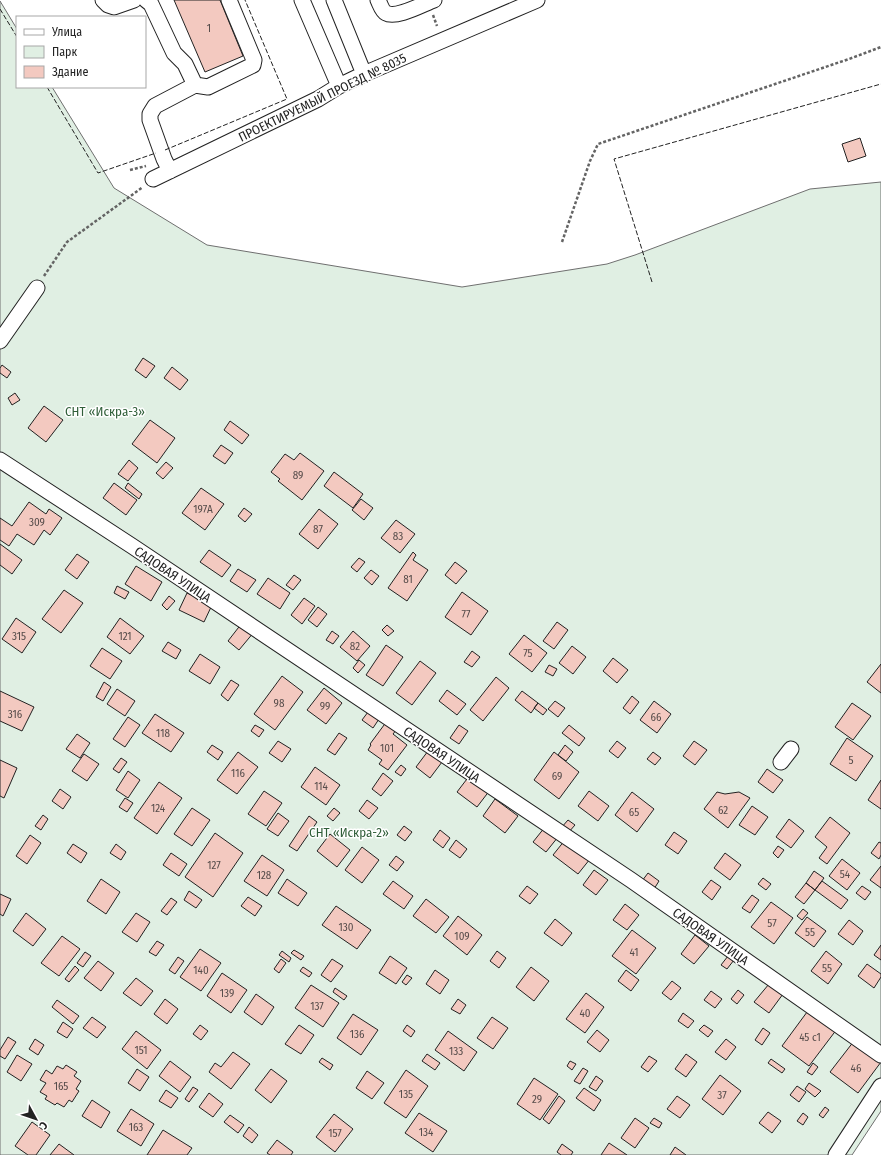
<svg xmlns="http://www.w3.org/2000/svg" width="881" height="1155" viewBox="0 0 881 1155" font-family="'Fira Sans Condensed',sans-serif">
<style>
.green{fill:#e0efe3;stroke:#6f6f6f}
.building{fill:#f3c9c0;stroke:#222}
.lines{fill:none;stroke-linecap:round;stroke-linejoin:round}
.minor-casing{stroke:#222;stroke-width:17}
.path{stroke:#646464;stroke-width:2.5;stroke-dasharray:3 2;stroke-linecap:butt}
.minor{stroke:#fff;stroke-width:15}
.fence{stroke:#222;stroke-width:1;stroke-dasharray:5 2;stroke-linecap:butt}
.labels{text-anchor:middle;stroke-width:3;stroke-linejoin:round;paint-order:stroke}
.number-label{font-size:11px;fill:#564c4a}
.street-label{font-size:13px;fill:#222;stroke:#fff}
.park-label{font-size:13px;fill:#2f5e38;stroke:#fff}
</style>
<rect width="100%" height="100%" fill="#fff"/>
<path class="green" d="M0,1L17,29V87H52L114,188L207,245L462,287L607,264L635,255L810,189L881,182V1111L852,1155H0Z"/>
<path class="building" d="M174,0H220L243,56L205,72Z
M860,138L866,156L848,162L842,144Z
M143,358L155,366L146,378L135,370Z
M2,365L11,372L7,378L0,373V368Z
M172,367L188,380L180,390L164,378Z
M15,393L20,400L12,405L8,398Z
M44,406L63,420L46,442L28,428Z
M150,420L175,438L157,463L132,444Z
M230,421L249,435L242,444L224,430Z
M221,445L233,453L225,464L213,456Z
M300,453L324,471L302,500L278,481L280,479L271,472L285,454L294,460Z
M129,460L138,468L128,481L118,474Z
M166,462L173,468L163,479L156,473Z
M334,472L363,494L353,508L324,486Z
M114,483L137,500L126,515L103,498Z
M128,483L142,494L139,499L125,488Z
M201,488L224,504L205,530L182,513Z
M361,499L373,508L364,520L352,510Z
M29,502L46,514L49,509L62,518L50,535L44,530L34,545L17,534L9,546L0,540V518L12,526Z
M244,508L252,514L245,522L238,516Z
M319,509L338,524L318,549L299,534Z
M396,520L415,534L400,553L381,538Z
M0,544L22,560L12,574L0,565Z
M209,550L231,565L222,577L200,562Z
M413,552L416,555L413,560L428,570L407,601L388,588Z
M77,554L89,562L77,579L65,570Z
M359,558L365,562L357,572L351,567Z
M455,562L467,571L456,584L445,575Z
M136,566L162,582L151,601L125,584Z
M238,569L256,580L247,592L230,581Z
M371,570L379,576L372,585L364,578Z
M294,575L301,580L293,590L286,585Z
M268,578L290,593L280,609L257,594Z
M117,586L129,592L125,599L114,593Z
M64,590L83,603L61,633L42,619Z
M462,592L488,611L471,635L445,617Z
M187,593L212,605L204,622L179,610Z
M169,596L175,601L167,610L162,605Z
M304,598L315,606L302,624L291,615Z
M318,607L327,614L317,627L308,620Z
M16,618L36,632L22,653L2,639Z
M120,618L144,636L130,654L107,637Z
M557,622L568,630L554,649L543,641Z
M242,623L254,632L239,650L228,641Z
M387,625L394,631L388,636L382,630Z
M332,631L339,636L333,644L326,640Z
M353,631L370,646L357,661L340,647Z
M524,635L547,653L532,672L509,654Z
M168,642L181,650L176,659L162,651Z
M386,645L403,657L383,686L366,675Z
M572,646L586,657L573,674L559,663Z
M102,648L122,661L110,679L90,666Z
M472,651L480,657L472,667L464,662Z
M200,654L220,667L210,684L189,671Z
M613,658L628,670L617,683L603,671Z
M359,660L365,665L358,673L353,668Z
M420,661L436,673L412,705L396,693Z
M881,664V693L867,682Z
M549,665L557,669L553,676L545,672Z
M282,676L303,692L275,730L254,714Z
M496,677L509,688L483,721L470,710Z
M231,680L239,685L228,701L221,695Z
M104,682L111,687L103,701L96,697Z
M324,688L342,703L326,724L307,710Z
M117,689L135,701L125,716L107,704Z
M447,690L466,704L457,715L439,701Z
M0,691L34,707L22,731L0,721Z
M522,691L538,703L531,713L515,700Z
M632,696L639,702L630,714L623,708Z
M555,701L565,708L558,717L548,709Z
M654,701L671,714L657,733L640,720Z
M538,703L547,710L543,715L534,708Z
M852,703L871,716L853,740L835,727Z
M368,712L379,719L373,728L362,720Z
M155,714L184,733L171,752L142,733Z
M128,717L140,725L125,747L113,739Z
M387,721L397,729L393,734L407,745L388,770L379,764L382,760L368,750L371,745L370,744Z
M255,725L264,730L259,737L251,731Z
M459,725L468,731L459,744L450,738Z
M569,725L585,738L579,746L562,733Z
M339,733L347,738L335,755L327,750Z
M77,734L90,743L80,758L66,749Z
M847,738L873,756L856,781L830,764Z
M278,741L291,749L282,762L269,753Z
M617,741L626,748L618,758L609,751Z
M694,741L707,750L695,765L683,756Z
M212,745L223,752L218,760L207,752Z
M565,745L573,752L566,761L558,755Z
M428,751L442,762L430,778L416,767Z
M238,752L258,767L237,794L217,780Z
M554,752L579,772L559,799L534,780Z
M653,752L661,758L655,765L647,759Z
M84,754L99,764L87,781L72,771Z
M121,758L127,762L119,773L113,769Z
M0,760L17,768L4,798L0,796Z
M401,765L406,769L401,776L395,772Z
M315,767L340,785L326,805L301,787Z
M767,769L783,780L773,793L758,782Z
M128,771L140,780L128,798L116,790Z
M383,773L393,781L381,796L372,789Z
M470,775L490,790L477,807L457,792Z
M881,780V809L868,800Z
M159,782L182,798L157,834L134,818Z
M60,789L71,797L63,809L52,801Z
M264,791L282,803L266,826L248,814Z
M589,791L609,806L598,821L578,806Z
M632,792L654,809L637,832L615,815Z
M717,792L725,794L739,792L750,798L728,828L704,809Z
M125,798L133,803L127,812L119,807Z
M495,799L518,816L505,833L483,816Z
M367,800L378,808L369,819L359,811Z
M752,806L768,817L755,835L739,825Z
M192,808L210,820L192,846L174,834Z
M334,808L340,813L333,821L327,816Z
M278,813L289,821L278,836L267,829Z
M43,815L48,819L41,830L35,826Z
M309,816L317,822L297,851L289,846Z
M830,817L850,833L827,864L819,858L827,847L815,837Z
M789,819L804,831L791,848L776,837Z
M568,820L575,825L568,833L561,828Z
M404,826L412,832L405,841L397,835Z
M545,827L558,837L546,852L533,842Z
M440,830L450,838L443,848L433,840Z
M674,832L687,841L678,854L665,845Z
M215,833L243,853L213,897L185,877Z
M330,834L350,850L337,867L317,851Z
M30,835L41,843L27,864L16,856Z
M456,840L467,849L460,858L449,850Z
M565,840L590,859L578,874L553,855Z
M879,842L881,843V855L879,859L871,853Z
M73,844L87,853L81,863L67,853Z
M116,844L126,852L121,860L110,853Z
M778,846L784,850L778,858L773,853Z
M362,847L379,860L362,883L345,870Z
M171,853L187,864L179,876L163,865Z
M725,853L741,865L730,880L714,868Z
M262,855L284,870L267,896L244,881Z
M396,856L404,862L397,871L389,865Z
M842,859L860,873L847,890L829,876Z
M881,866V888L870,880Z
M594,870L608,880L596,895L583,885Z
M814,871L824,878L815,890L806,883Z
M648,873L659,881L654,889L642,881Z
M763,878L771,884L766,890L758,884Z
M101,879L120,892L106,914L87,901Z
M287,879L307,893L298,906L278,893Z
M711,880L721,887L712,900L702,892Z
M393,881L413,896L404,909L383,894Z
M822,881L848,900L841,909L815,890Z
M806,883L815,890L804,904L795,897Z
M527,886L538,894L530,904L519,896Z
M862,886L871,892L865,900L856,893Z
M189,891L202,900L196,908L184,900Z
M0,894L11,899L3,916L0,914Z
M752,895L759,900L750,913L742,908Z
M248,897L262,906L255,916L241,906Z
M171,898L177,902L167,915L161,911Z
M426,899L449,917L436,933L413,916Z
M771,902L793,918L774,944L751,927Z
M625,904L639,915L627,930L613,920Z
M336,906L371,930L357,949L322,925Z
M803,909L808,913L802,920L797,916Z
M26,913L46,929L33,946L13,931Z
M136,913L150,922L137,942L122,932Z
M458,916L482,935L467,955L443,936Z
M807,917L826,931L814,947L795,933Z
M555,919L572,933L562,946L544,933Z
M849,920L863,931L853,945L838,934Z
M632,930L656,948L636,974L612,956Z
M695,935L709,946L694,964L681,954Z
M62,936L80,949L59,976L41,963Z
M157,941L164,945L156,956L149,952Z
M881,945V960L874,955Z
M200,949L221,963L201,991L180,977Z
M294,950L304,956L301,960L291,953Z
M282,951L291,958L289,962L279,955Z
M497,951L506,958L499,968L490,961Z
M826,951L842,964L828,984L811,971Z
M85,952L91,956L83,967L77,963Z
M390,956L407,968L396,984L379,973Z
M728,956L734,960L727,969L721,965Z
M178,957L184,961L175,974L169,970Z
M281,959L286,963L279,973L274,969Z
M332,959L343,966L331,982L321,975Z
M98,961L114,973L101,991L84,978Z
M867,964L881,974V977L874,988L858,976Z
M75,966L79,970L69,982L65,979Z
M303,967L312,973L309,977L300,971Z
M531,967L549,981L534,1001L516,987Z
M435,970L449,980L440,994L426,984Z
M626,970L639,980L631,991L618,981Z
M222,973L247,990L231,1013L207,996Z
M407,975L412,978L406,985L402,982Z
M136,978L153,991L141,1006L123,993Z
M672,981L681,988L671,1000L662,993Z
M769,984L783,994L769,1013L754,1002Z
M311,985L339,1003L323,1027L295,1008Z
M335,988L347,996L344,1000L333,992Z
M738,990L744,995L737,1004L731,999Z
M711,991L722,999L715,1008L704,1000Z
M586,993L604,1007L585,1033L566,1019Z
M256,994L274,1007L262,1025L244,1012Z
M165,999L178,1009L167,1024L154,1014Z
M458,999L466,1005L460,1014L451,1009Z
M57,1000L79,1016L73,1024L52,1007Z
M810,1008L837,1029L809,1066L782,1046Z
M683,1013L694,1021L688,1028L678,1021Z
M353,1014L378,1030L361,1055L337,1038Z
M92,1017L106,1027L97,1038L83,1028Z
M492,1017L508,1028L493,1049L477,1038Z
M63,1022L73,1029L67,1038L57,1032Z
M200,1025L208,1031L201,1040L193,1034Z
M299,1025L314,1035L301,1054L285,1044Z
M407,1025L415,1031L411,1037L403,1031Z
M704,1025L713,1031L708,1037L699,1030Z
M763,1028L770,1033L762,1045L755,1040Z
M597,1030L609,1040L600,1052L587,1042Z
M136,1031L161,1050L147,1069L122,1049Z
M448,1031L477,1052L464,1071L435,1050Z
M8,1037L16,1042L5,1059L0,1056V1050Z
M35,1039L44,1045L38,1055L29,1049Z
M726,1039L736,1047L726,1060L715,1052Z
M854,1041L881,1062L858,1093L830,1072Z
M233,1052L250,1064L231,1089L209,1072L215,1063L221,1067Z
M427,1054L440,1063L435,1070L422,1061Z
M686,1054L697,1062L686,1077L675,1069Z
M17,1055L32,1064L21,1081L7,1072Z
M649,1056L657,1061L648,1072L641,1067Z
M322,1058L333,1065L330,1070L319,1062Z
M771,1059L785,1069L782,1073L768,1063Z
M170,1061L191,1077L180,1092L159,1076Z
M570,1061L576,1064L572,1070L567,1066Z
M813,1063L818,1067L812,1075L807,1072Z
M66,1065L77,1072L74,1076L81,1081L76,1089L79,1091L72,1102L69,1100L64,1107L57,1103L55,1105L45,1099L47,1096L40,1092L46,1083L40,1080L46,1070L52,1074L57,1066L63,1069Z
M583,1068L588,1071L580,1084L574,1081Z
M137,1069L149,1077L140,1091L128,1083Z
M271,1069L287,1081L271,1103L255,1090Z
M406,1070L428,1086L406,1118L384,1103Z
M367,1071L384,1083L372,1099L356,1088Z
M720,1075L741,1091L723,1115L702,1099Z
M596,1076L603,1081L596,1091L589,1087Z
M534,1078L558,1094L540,1120L517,1104Z
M809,1083L821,1091L815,1097L805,1089Z
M797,1086L806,1092L799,1102L790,1095Z
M193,1087L198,1090L189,1102L185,1099Z
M584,1088L601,1100L594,1111L576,1098Z
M166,1090L178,1098L171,1108L159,1101Z
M209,1093L223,1104L213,1117L199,1107Z
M559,1096L565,1101L549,1124L543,1119Z
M677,1096L690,1105L680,1118L667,1109Z
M92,1100L110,1112L101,1128L82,1116Z
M825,1107L829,1110L823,1118L819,1115Z
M131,1109L154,1124L141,1146L117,1131Z
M768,1112L781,1121L772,1133L759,1123Z
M419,1113L447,1131L433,1152L405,1133Z
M803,1113L808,1117L803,1125L797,1121Z
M334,1114L353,1129L335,1152L316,1137Z
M230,1115L244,1125L238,1133L224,1122Z
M635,1118L649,1128L635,1148L621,1138Z
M654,1118L662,1123L659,1128L650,1123Z
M32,1122L50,1135L36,1155H28L15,1146Z
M249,1127L258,1135L252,1143L243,1136Z
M163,1130L192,1148L187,1155H147Z
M277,1140L293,1152L291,1155H270L267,1153Z
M609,1143L627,1155H601Z
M59,1144L74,1155H50Z
M562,1144L573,1152L571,1155H561L557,1152Z
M675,1147L686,1155H670Z"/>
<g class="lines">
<defs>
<path id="minor" d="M103,0L108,5L114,7L134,0
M146,0L151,4L174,53L185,64L195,85
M302,0L339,86
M334,0L364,74
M378,0C380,4 382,11 386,13C396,19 423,4 434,0
M170,171L164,159L150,120V114L155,106L195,85L208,87L253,65L254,60L229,0
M153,179L318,99L339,86L364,74L537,0
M0,341L37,288
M0,460L132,546L631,880L881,1055
M781,762L791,749
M836,1155L881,1086"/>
</defs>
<use href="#minor" class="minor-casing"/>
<path class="path" d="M433,15L437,26
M130,170L146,166
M562,242L590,161L598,144L849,59L881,47
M44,276L67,242L143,187"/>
<use href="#minor" class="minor"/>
<path class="fence" d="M0,9L17,37
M47,87L98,173L156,153
M165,150L287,99L245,0
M652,282L614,159L881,84"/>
</g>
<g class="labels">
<g class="number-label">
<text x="209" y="32">1</text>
<text x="298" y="479">89</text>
<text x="203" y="513">197А</text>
<text x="37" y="526">309</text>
<text x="318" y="533">87</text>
<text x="398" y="540">83</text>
<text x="408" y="583">81</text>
<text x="466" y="618">77</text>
<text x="19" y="640">315</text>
<text x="125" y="640">121</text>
<text x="355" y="650">82</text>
<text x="528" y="657">75</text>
<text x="279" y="707">98</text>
<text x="325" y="710">99</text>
<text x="15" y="718">316</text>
<text x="656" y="721">66</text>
<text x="163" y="737">118</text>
<text x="387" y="752">101</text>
<text x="851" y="764">5</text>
<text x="238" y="777">116</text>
<text x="557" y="780">69</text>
<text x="321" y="790">114</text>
<text x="158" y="812">124</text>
<text x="723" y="814">62</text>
<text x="634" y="816">65</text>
<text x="214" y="869">127</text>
<text x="845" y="878">54</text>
<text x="264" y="879">128</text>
<text x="772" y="927">57</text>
<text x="346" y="931">130</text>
<text x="810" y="936">55</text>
<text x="462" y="940">109</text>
<text x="634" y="956">41</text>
<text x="827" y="972">55</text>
<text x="201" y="974">140</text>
<text x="227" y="997">139</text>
<text x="317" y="1010">137</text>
<text x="585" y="1017">40</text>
<text x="357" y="1038">136</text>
<text x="810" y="1041">45 с1</text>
<text x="141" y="1054">151</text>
<text x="456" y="1055">133</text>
<text x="856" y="1072">46</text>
<text x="61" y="1090">165</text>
<text x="406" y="1098">135</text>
<text x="722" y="1099">37</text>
<text x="537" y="1103">29</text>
<text x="136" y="1131">163</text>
<text x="426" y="1136">134</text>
<text x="335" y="1137">157</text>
</g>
<g class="street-label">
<text transform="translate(322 97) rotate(-26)" y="5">ПРОЕКТИРУЕМЫЙ ПРОЕЗД № 8035</text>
<text transform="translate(173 574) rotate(34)" y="5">САДОВАЯ УЛИЦА</text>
<text transform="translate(442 754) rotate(34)" y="5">САДОВАЯ УЛИЦА</text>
<text transform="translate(711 936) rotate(35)" y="5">САДОВАЯ УЛИЦА</text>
</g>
<g class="park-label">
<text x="105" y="416">СНТ «Искра-3»</text>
<text x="349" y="837">СНТ «Искра-2»</text>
</g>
</g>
<rect x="16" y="16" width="130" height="72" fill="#ffffff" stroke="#a7a7a7"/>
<rect x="24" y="29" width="20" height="6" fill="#ffffff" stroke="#a7a7a7"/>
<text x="52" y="36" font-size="12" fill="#222222">Улица</text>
<rect x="24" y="46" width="20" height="12" fill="#e0efe3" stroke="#a7a7a7"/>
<text x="52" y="56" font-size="12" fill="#222222">Парк</text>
<rect x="24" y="66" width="20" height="12" fill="#f3c9c0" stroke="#a7a7a7"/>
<text x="52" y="76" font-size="12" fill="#222222">Здание</text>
<g transform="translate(36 1119) rotate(130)" stroke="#ffffff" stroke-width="3" paint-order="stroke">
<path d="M0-3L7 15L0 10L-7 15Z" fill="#222222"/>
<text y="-6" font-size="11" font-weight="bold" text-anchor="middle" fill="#222222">С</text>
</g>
</svg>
